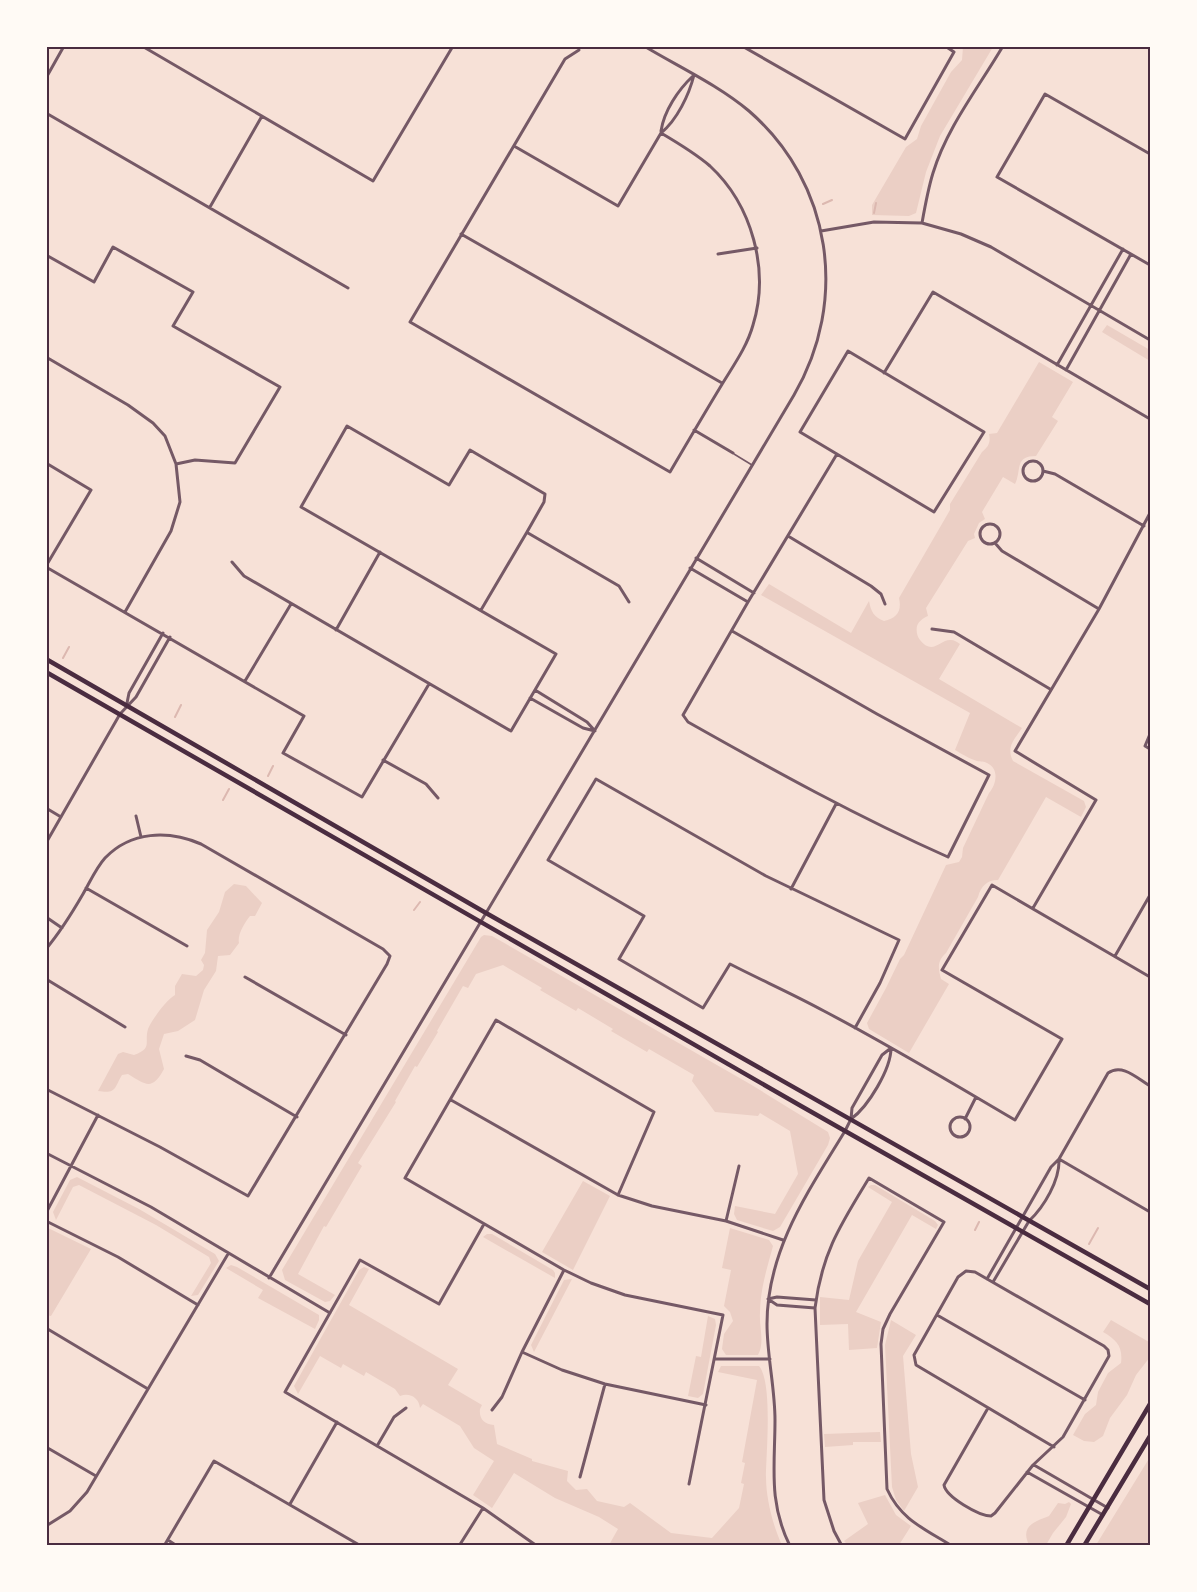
<svg xmlns="http://www.w3.org/2000/svg" width="1197" height="1592" viewBox="0 0 1197 1592" font-family="Manrope,sans-serif">
<style>
.green{fill:#ebcfc5}
.lines{fill:none;stroke-linecap:round;stroke-linejoin:round}
.stream{stroke:#dcb8b0;stroke-width:2}
.service{stroke:#755966;stroke-width:1.5}
.minor{stroke:#755966;stroke-width:3}
.secondary{stroke:#4a2c40;stroke-width:4.5}
.neatline{fill:none;stroke:#4a2c40;stroke-width:2}
</style>
<rect width="100%" height="100%" fill="#f7e1d7"/>
<path class="green" d="M963,47H993L940,136L926,172L916,213L909,216L872,215V205L906,147L917,139L921,126L951,72L962,60Z
M1107,325L1150,350V361L1102,332Z
M1039,362L1073,382L1052,417L1058,421L1036,456C1014,456 1022,470 1015,484L1003,477L982,512L985,519L979,523L974,534L975,538L968,541L926,608L928,616C923,618 919,621 917,626C916,631 917,636 920,640C933,656 940,639 951,640C954,640 957,642 960,644L939,679L1022,728C1014,740 1006,747 1013,761L1084,801L1086,807L1081,817L1046,797L998,880C987,880 981,886 978,897L946,953C937,961 938,968 941,979L949,984L909,1053L869,1029L867,1023L886,988L900,959L904,955L946,865L959,862L962,857L963,848L989,793C996,785 1000,769 987,763C984,761 981,762 977,761C970,759 962,754 955,750L970,713L761,595L769,584L851,633L869,601C871,612 874,617 884,621C897,618 902,611 899,598L950,510V504L982,452C988,447 991,443 989,434L997,433Z
M234,884L246,886L262,903L255,916H250C245,922 237,935 239,943L230,955L218,956L216,971L204,990L195,1020L178,1031L164,1034L159,1049L164,1069C152,1091 146,1085 128,1074L122,1075C114,1088 117,1094 98,1091L118,1054L123,1052L134,1055C153,1048 144,1043 148,1029C151,1021 167,999 175,995V986L182,974L196,976L203,970L204,965L201,960L205,953L207,930L219,912L225,892Z
M484,935L492,936L750,1084L828,1132L830,1138L828,1145L780,1227L773,1231L737,1220L734,1214L735,1206L775,1214L798,1174L790,1131L760,1113L758,1116L715,1112L692,1081L694,1075L649,1049L647,1052L611,1031L613,1029L578,1008L576,1011L540,990L542,988L503,965L476,974L468,988L463,986L437,1031L438,1032L417,1067L415,1066L395,1101L396,1102L358,1163L362,1166L326,1227L324,1226L298,1274L335,1295L330,1301L325,1302L285,1280L282,1270L481,937Z
M77,1177L139,1209L215,1254L219,1261L198,1295L191,1296L211,1263L209,1257L156,1225L79,1185L73,1187L56,1220L53,1212L70,1180Z
M583,1181L610,1196L573,1270L542,1252Z
M871,1185H875L935,1221L938,1225L936,1229L912,1215L856,1312L881,1322L877,1348L849,1350L848,1324L820,1325V1297L849,1300L858,1261L892,1202L868,1187Z
M46,1227L91,1249L51,1316L46,1315Z
M730,1228L769,1240L773,1246C767,1268 760,1290 760,1313C759,1327 765,1342 758,1355H726L722,1349L724,1334L733,1321L730,1312L724,1306L731,1270L722,1268Z
M487,1234H492L553,1270L555,1273V1278L483,1237Z
M231,1265L237,1267L319,1315V1320L315,1329L258,1298L263,1290L226,1268Z
M364,1267L369,1269L349,1305L458,1369L448,1385L482,1405L480,1409C479,1419 484,1424 494,1425L497,1444L532,1459V1461L568,1471L567,1481L576,1490L587,1489L597,1501L624,1507L630,1503L671,1533L712,1538L739,1508L744,1484L741,1483L745,1463L742,1462L757,1380L718,1372L721,1366H759C773,1382 766,1455 766,1477C766,1499 773,1526 782,1545H609L618,1529L599,1517L555,1498L514,1473L492,1508L473,1495L494,1461L474,1448L460,1426L423,1404L420,1408C419,1398 410,1392 400,1396L395,1389L366,1372L364,1376L343,1364L341,1368L320,1356L298,1394L294,1386L359,1270Z
M572,1279L534,1352L531,1345L564,1280Z
M708,1316L715,1319L716,1325L703,1394L698,1398L688,1396L696,1356L701,1357Z
M891,1320L916,1335L903,1356L911,1454L918,1487L904,1511L896,1500L892,1487L885,1345Z
M1111,1320L1149,1342L1150,1357L1136,1375L1127,1395L1110,1418L1103,1436L1094,1442L1084,1441L1073,1435L1085,1414L1096,1405L1098,1392L1108,1373L1121,1363C1123,1347 1117,1340 1103,1332Z
M880,1432L881,1442H853V1445L825,1447L824,1434Z
M1150,1457V1545H1096Z
M885,1495L896,1515L911,1526L899,1545H848L844,1541L868,1524L858,1503Z
M1069,1502L1071,1504L1066,1517L1053,1533L1046,1545H1029C1020,1526 1034,1522 1049,1516L1058,1503L1065,1504Z"/>
<g class="lines">
<path class="stream" d="M823,204L832,200
M874,213L876,203
M63,658L69,647
M175,717L181,705
M268,776L273,766
M223,800L229,789
M414,910L420,902
M975,1230L979,1222
M1089,1244L1098,1228"/>
<path class="service" d="M734,454L752,465"/>
<path class="minor" d="M142,46L373,181L453,46
M742,46L905,139L954,52L945,46
M579,50L565,59L410,322L670,472C687,443 704,414 721,386C733,366 747,347 753,325C770,270 752,205 710,166C695,153 678,143 661,133
M46,78L64,46
M46,113L348,288
M661,131C664,111 678,90 693,76
M514,146L618,206L661,133C677,120 689,95 694,75
M1150,154L1045,94L997,177L1150,265
M210,207L262,116
M922,223C925,206 928,189 933,173C947,127 979,87 1003,46
M821,231L874,222L922,223L961,234L991,247L1150,340
M461,234L722,383
M718,254L757,248
M46,255L94,282L113,247L193,292L173,326L280,387L235,463L195,460L176,464
M848,351L984,432L934,512L800,432Z
M46,357L128,405L153,423L165,436L176,464L180,502L171,531L125,612
M1057,365L1123,249
M1066,370L1131,254
M884,373L933,292L1150,419
M694,430L733,453
M1023 471a10 10 0 1 1 20 0a10 10 0 1 1-20 0Z
M46,463L91,490L46,566
M1043,471L1055,474L1144,526
M980 534a10 10 0 1 1 20 0a10 10 0 1 1-20 0Z
M528,533L619,586L629,602
M788,536L871,586L881,594L885,604
M995,543L1002,551L1099,609
M696,558L754,593
M232,562L244,576L511,731L556,654L301,507L347,426L449,485L470,450L545,494L544,502L527,532L481,610
M46,567L304,716L283,753L362,797L429,684
M690,568L748,602
M932,629L954,632L1050,689
M336,630L380,552
M732,631L877,714L989,775L948,857C858,817 773,770 688,722L683,715L748,602L837,454
M245,681L291,604
M535,690L587,722L595,731
M530,698L583,728L595,731
M127,703L129,693L163,633
M1150,734L1145,746L1150,749
M383,760L426,784L438,798
M46,808L61,817
M136,816L141,837
M46,843L120,714L136,697L170,637
M86,888L187,946
M791,889L836,804
M1033,908L1096,800L1015,751L1099,609L1150,513
M46,917L62,928
M46,949C61,931 72,913 83,894C90,882 96,868 105,858C131,831 168,830 201,844L383,949L390,956L387,964L248,1196L160,1147L46,1089
M1115,956L1150,895
M245,977L346,1035
M46,979L125,1027
M855,1028L880,983L899,940L766,876L596,779L548,860L644,916L619,959L703,1008L730,964C761,980 793,994 824,1011C889,1045 952,1083 1015,1120L1062,1039L942,970L992,885L1150,977
M186,1056L200,1060L297,1117
M451,1100L618,1195L652,1206L726,1221L783,1240
M950 1127a10 10 0 1 1 20 0a10 10 0 1 1-20 0Z
M851,1119C868,1107 891,1069 891,1048
M965,1119L976,1097
M46,1153L151,1207L330,1313
M1059,1159L1150,1212
M618,1195L654,1112L496,1020L405,1178L564,1270L591,1283L625,1295L723,1315L689,1484
M46,1213L98,1115
M46,1221L118,1257L198,1305
M726,1221L739,1166
M484,1224L439,1304L360,1260L285,1392L483,1508L537,1546
M269,1278L794,395C849,301 832,183 749,111C718,85 679,67 644,46
M987,1279L1051,1167L1059,1159L1108,1073C1122,1063 1137,1078 1150,1086
M993,1282L1029,1221C1044,1207 1060,1180 1059,1159
M768,1299L777,1305L815,1308
M768,1299L777,1297L816,1300
M937,1315L1085,1400
M46,1328L148,1389
M522,1352L562,1370L605,1384L706,1405
M715,1359H770
M988,1408L944,1485C946,1497 979,1516 991,1516L995,1513L1033,1465L1063,1437L1109,1356L1108,1350L1104,1346L975,1272L966,1271L958,1277L914,1355L916,1365L1054,1447
M492,1410L502,1397L522,1352L564,1270
M377,1446L394,1417L406,1408
M46,1447L96,1476
M1034,1465L1108,1508
M1027,1472L1103,1515
M580,1477L605,1384
M290,1504L337,1422
M46,1526L70,1511L87,1492L228,1254
M168,1540L177,1546
M164,1546L214,1461L361,1546
M459,1546L483,1508
M790,1546C768,1502 775,1466 775,1420C775,1388 767,1356 767,1324C767,1250 808,1192 845,1131L851,1119L852,1108L882,1055L891,1048
M842,1546L834,1531L824,1500L815,1308C822,1252 841,1224 869,1178L944,1222L890,1314L883,1329L881,1344L887,1489C901,1520 925,1529 952,1546"/>
<path class="secondary" d="M46,659L486,913L1150,1289
M46,672L801,1106L1150,1304
M1066,1546L1150,1404
M1084,1546L1150,1436"/>
</g>
<rect width="1197" height="1592" fill="none" stroke="#fffaf5" stroke-width="96"/>
<rect x="48" y="48" width="1101" height="1496" class="neatline"/>
</svg>
